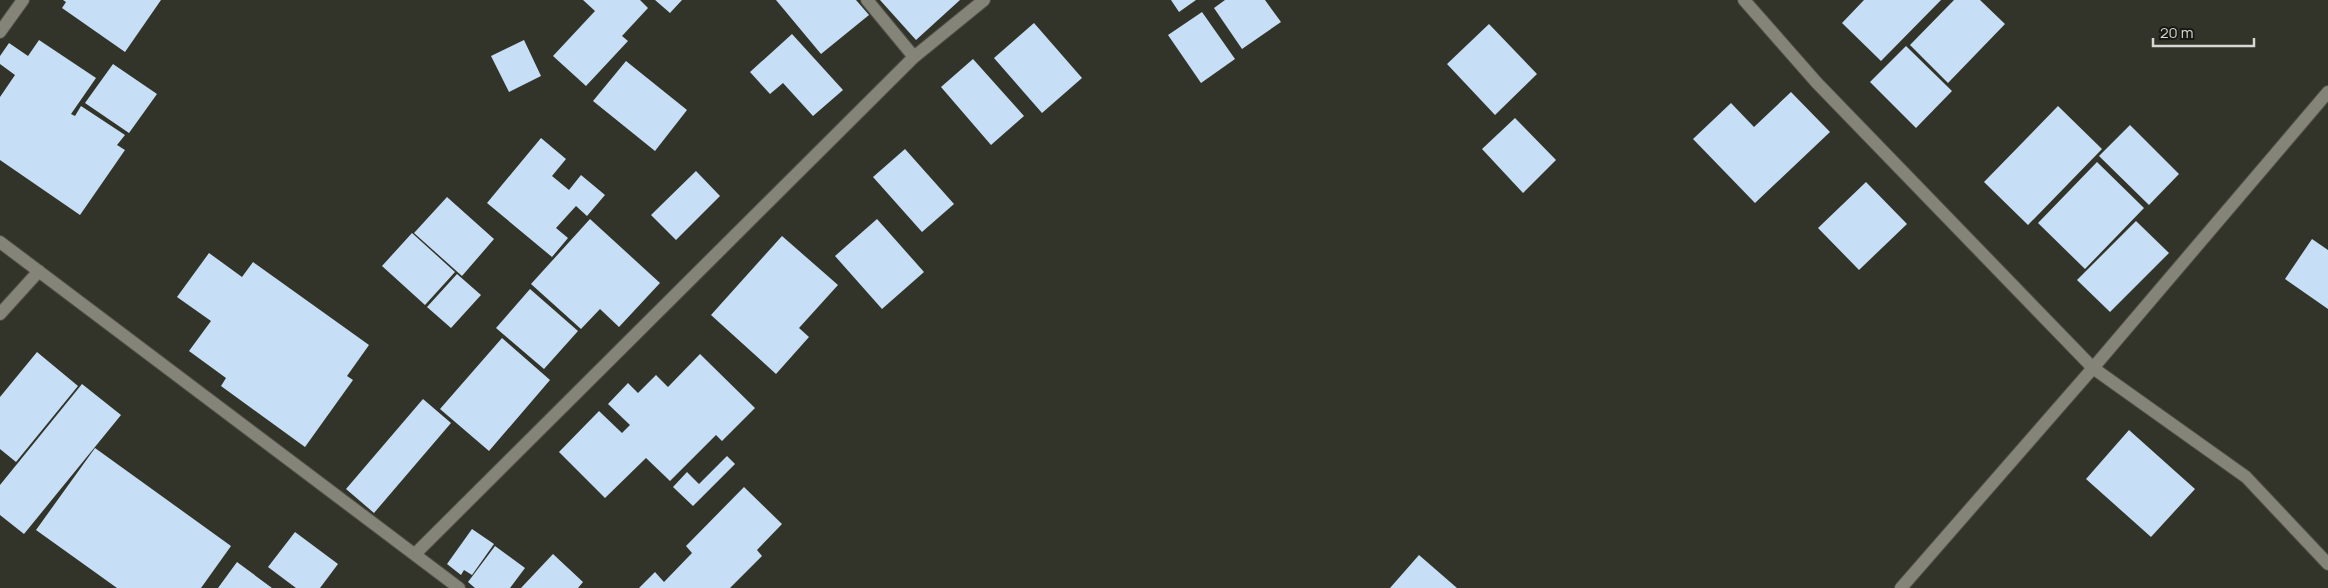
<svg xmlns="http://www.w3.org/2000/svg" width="2328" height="588" viewBox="0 0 2328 588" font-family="Manrope,sans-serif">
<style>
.building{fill:#c7dff6}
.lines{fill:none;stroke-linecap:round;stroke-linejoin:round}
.minor-casing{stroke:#4f4f47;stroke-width:14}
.tertiary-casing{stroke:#4f4f47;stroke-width:14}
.minor{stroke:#848478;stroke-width:12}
.tertiary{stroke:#848478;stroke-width:12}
</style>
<rect width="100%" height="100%" fill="#323329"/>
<path class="building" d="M63,0H161L125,52L62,8L66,2Z
M583,0H640L648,8L622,36L628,41L586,86L553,56L595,11Z
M655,0H682L670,13Z
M776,0H856L869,15L821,54Z
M880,0H960L916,40Z
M1171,0H1196L1179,12Z
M1225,0H1265L1281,22L1242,49L1214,8Z
M1864,0H1941L1881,61L1842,23Z
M1954,0H1980L2005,24L1948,83L1910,45Z
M1202,12L1235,59L1201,83L1168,35Z
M1034,23L1082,78L1042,113L994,58Z
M1489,24L1537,74L1495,115L1447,64Z
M792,34L843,90L813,116L783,83L770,94L750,72Z
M39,40L96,78L71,114L75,116L81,106L125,135L117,145L125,150L80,215L0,160V97L15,75L0,64V56L9,43L28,56Z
M524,40L541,76L509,92L491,56Z
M1906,46L1952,91L1916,128L1870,82Z
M973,59L1024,116L991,145L941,87Z
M626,61L687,110L655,151L593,101Z
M113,64L157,94L129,133L85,103Z
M1791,92L1830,132L1755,203L1693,139L1731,103L1754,127Z
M2058,106L2102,149L2028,225L1984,182Z
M1515,118L1556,160L1523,193L1482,149Z
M2130,125L2179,174L2149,205L2099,156Z
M541,138L566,159L552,176L569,190L581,175L605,195L587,216L576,206L556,228L568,238L552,257L487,203Z
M905,149L954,204L922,232L873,177Z
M2097,162L2144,208L2085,269L2038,223Z
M696,171L720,196L676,240L651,215Z
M1866,182L1907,224L1859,270L1818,228Z
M447,197L494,239L462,276L414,233Z
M590,219L660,283L619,327L600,309L581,329L531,284Z
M877,219L924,272L882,309L835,256Z
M2136,221L2169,253L2110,312L2077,280Z
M412,233L455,272L425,305L382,266Z
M782,236L838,285L799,328L809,337L776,374L711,315Z
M2312,239L2328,250V309L2285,279Z
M209,253L242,277L253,262L369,345L347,376L353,380L305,447L221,386L226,378L189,351L211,321L177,297Z
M457,274L481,295L451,328L427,307Z
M530,289L578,331L544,369L496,328Z
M502,338L550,380L489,451L440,409Z
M37,352L78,386L16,462L0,449V397Z
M700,354L755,408L722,441L716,435L670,481L646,458L605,498L559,452L599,411L622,433L630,425L608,404L628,383L638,393L656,375L668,387Z
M82,384L121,415L24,534L0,515V485Z
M423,399L451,423L374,513L346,489Z
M2129,430L2195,489L2151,537L2086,479Z
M95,448L231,546L201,588H117L36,530Z
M727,456L735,464L693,506L673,487L687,472L699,484Z
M744,487L782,524L757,550L762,556L730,588H639L655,572L664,582L692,553L686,546Z
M472,529L494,544L472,575L464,570L461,575L447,564Z
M295,532L338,564L320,588H296L268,567Z
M495,546L525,568L510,588H475L468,582Z
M553,554L583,582L578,588H521Z
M1419,555L1457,588H1390Z
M237,562L272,588H218Z"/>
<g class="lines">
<defs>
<path id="minor" d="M867,0L914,57
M1744,0L1817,83L2093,368L2246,477L2328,564
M0,32L23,0
M0,242L459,588
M0,314L39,271
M415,554L914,57L984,0"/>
<path id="tertiary" d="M1901,588L2093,368L2328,92"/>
</defs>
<use href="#minor" class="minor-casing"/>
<use href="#tertiary" class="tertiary-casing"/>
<use href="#minor" class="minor"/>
<use href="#tertiary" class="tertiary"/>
</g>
<path d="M2153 38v8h101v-8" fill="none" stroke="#d8d8d2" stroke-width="2.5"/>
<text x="2160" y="38" font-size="15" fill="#d8d8d2" stroke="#1a1a15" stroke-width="4" paint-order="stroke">20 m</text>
</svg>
